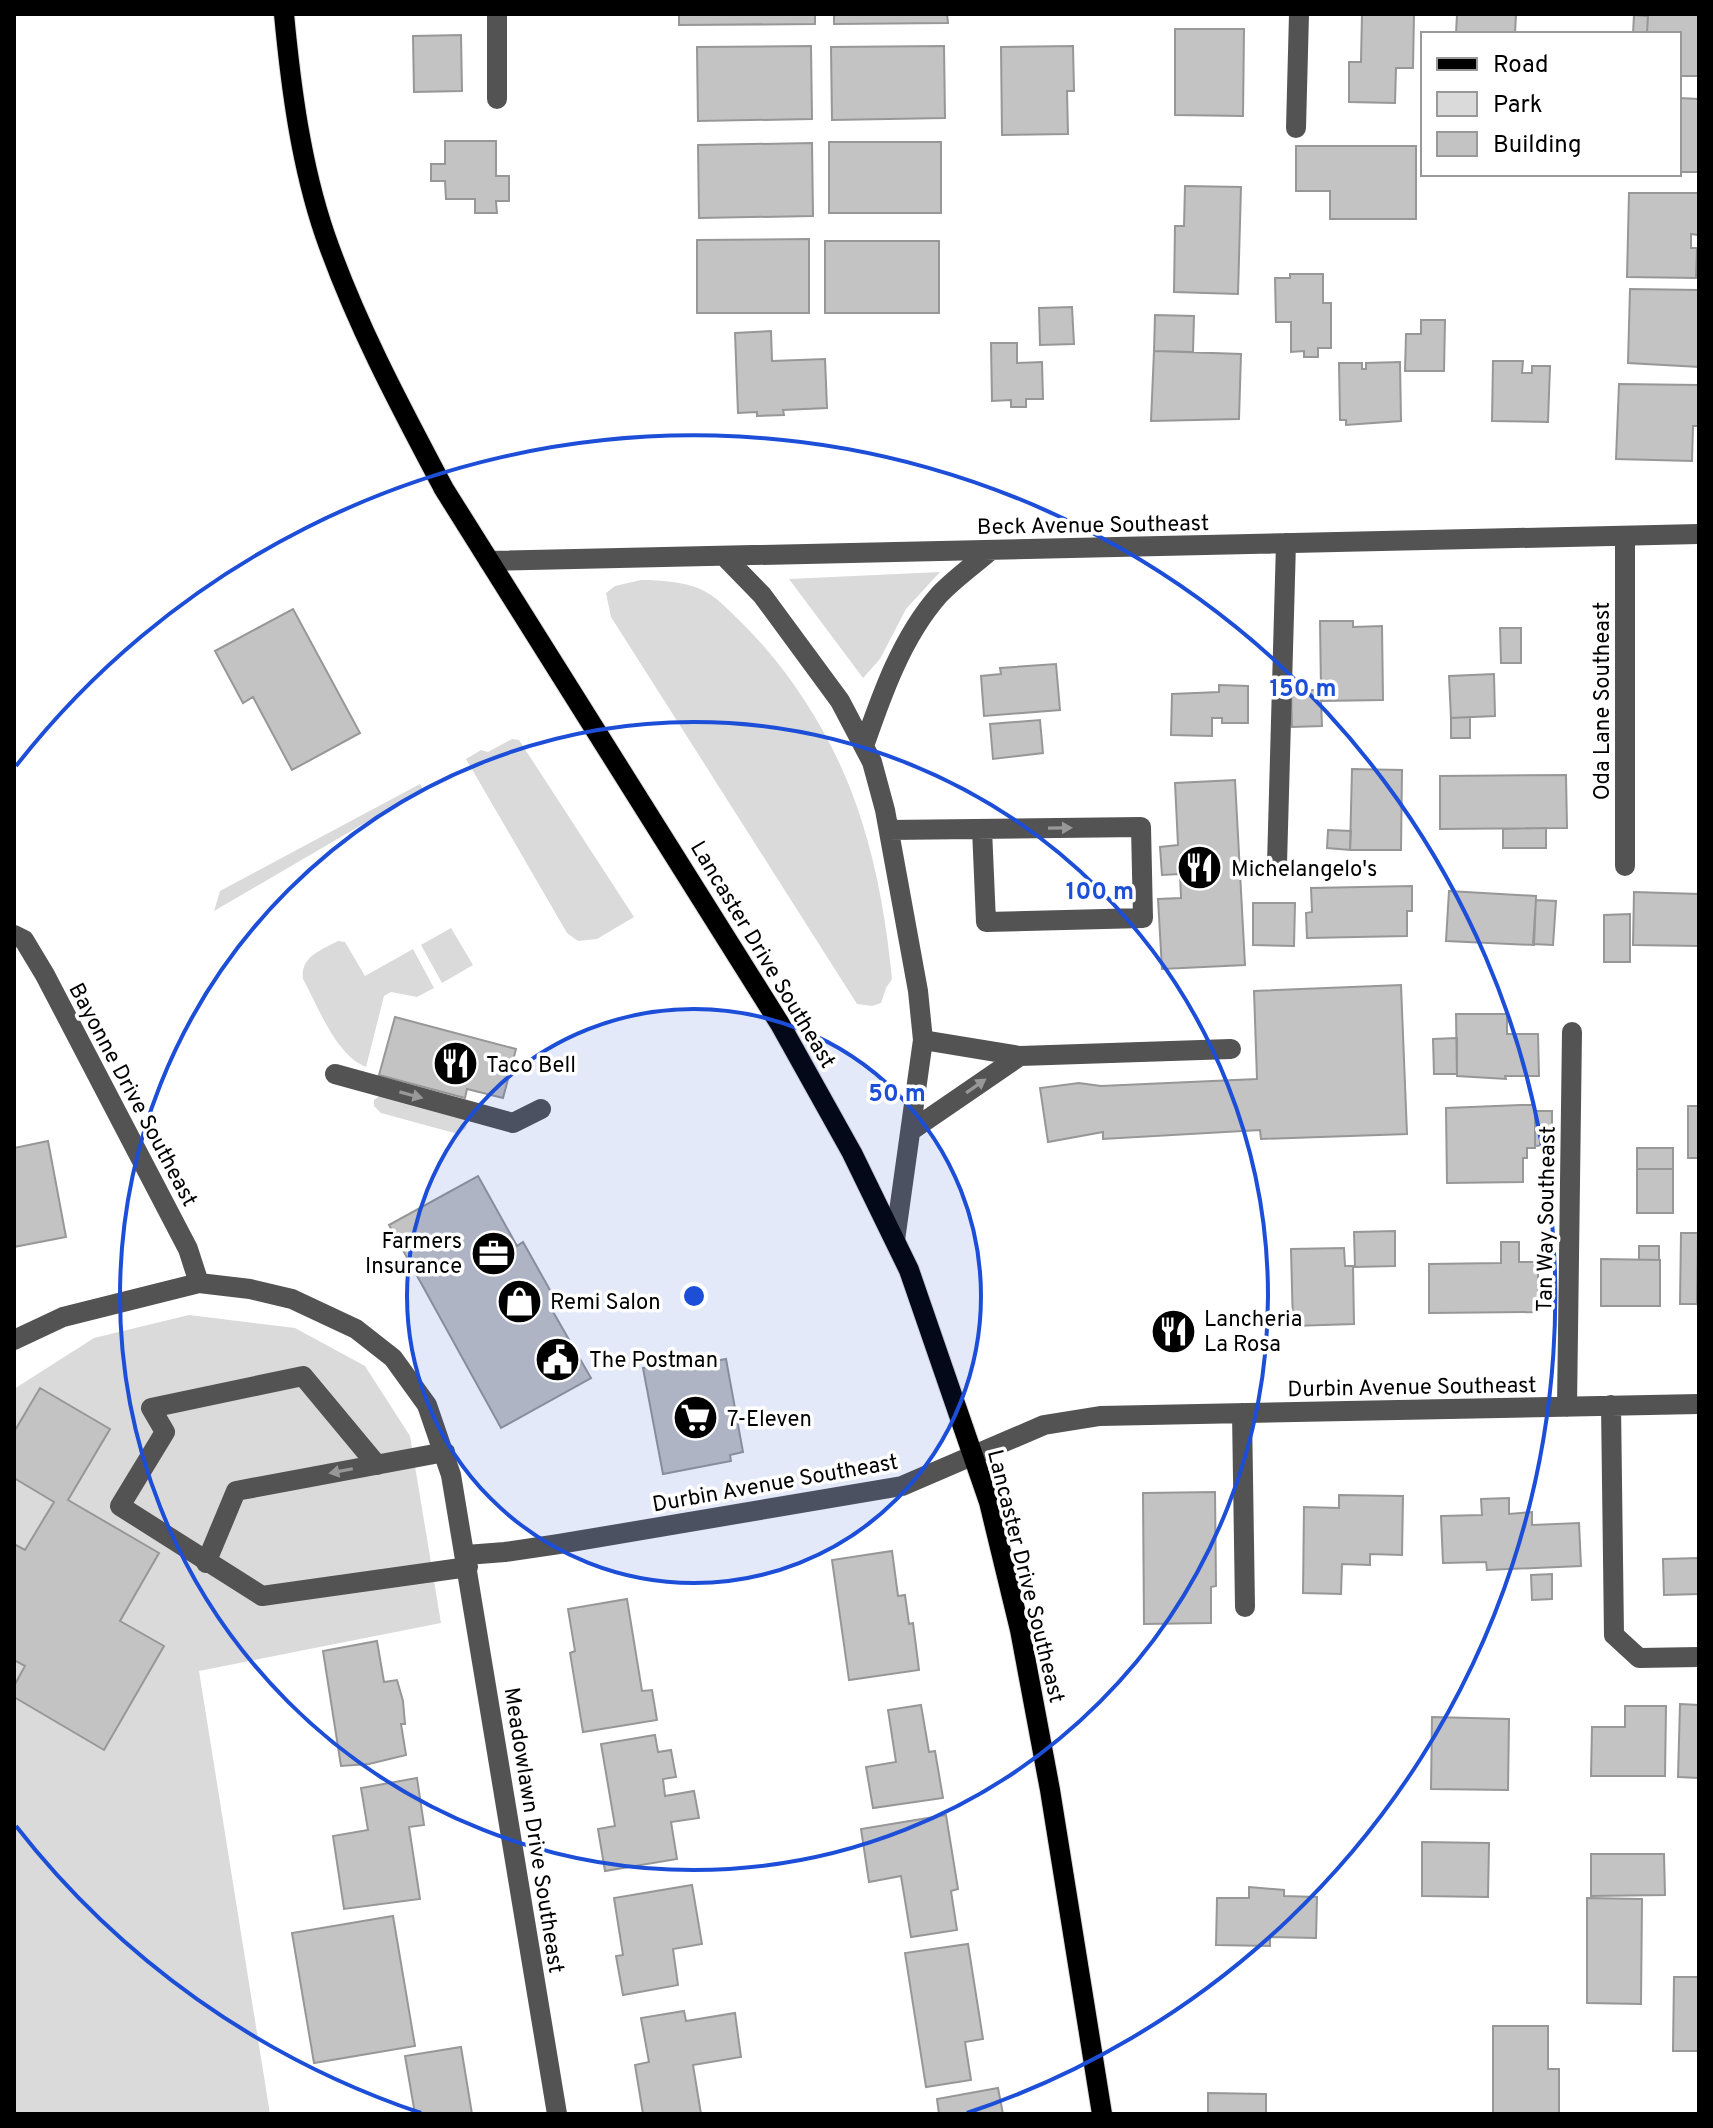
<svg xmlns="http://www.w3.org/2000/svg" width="1713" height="2128" viewBox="0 0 1713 2128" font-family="Overpass,sans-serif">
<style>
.green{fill:#dadada}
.building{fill:#c3c3c3;stroke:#979797;stroke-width:2}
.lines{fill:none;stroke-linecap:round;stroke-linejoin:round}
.major-casing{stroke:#dbdbdb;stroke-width:22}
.minor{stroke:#535353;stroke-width:20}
.major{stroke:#000;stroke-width:20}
.oneway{fill:#989898}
.ring{fill:none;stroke:#1d4ed8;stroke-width:4}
.labels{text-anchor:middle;stroke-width:7;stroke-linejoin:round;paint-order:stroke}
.street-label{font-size:22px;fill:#000;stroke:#fff}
.poi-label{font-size:22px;fill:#000;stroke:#fff;text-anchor:start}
.centre{fill:#1d4ed8;stroke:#fff;stroke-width:4}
.ring-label{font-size:24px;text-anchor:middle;font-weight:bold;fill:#1d4ed8;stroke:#fff;stroke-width:7;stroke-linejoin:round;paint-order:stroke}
</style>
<rect width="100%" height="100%" fill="#fff"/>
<path class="green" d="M940,572L906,609L880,659L863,678L789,579Z
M641,580C661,580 689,582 706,592C719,599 729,611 739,620C795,675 839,747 862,822C878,872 887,927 892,979L886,988L881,1003L872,1006L857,1004L611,617L606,593L615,586Z
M512,739L519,740L634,917L597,939L578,941L567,933L466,759L481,750L488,752Z
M420,784L423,789L214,911L220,891Z
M451,928L473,965L442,983L421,945Z
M338,941L345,942L365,976L413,949L434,988L417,997L391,992L384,996L366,1067C335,1054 319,1008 303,979C300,957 321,950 338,941Z
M381,1095L463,1117L466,1128L458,1134L381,1113L374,1106V1100Z
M189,1315L295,1328L365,1366L410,1436L441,1623L199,1671L270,2114H14V1389L94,1338Z"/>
<path class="building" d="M679,14H815V24L679,25Z
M834,14H947L948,23L834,24Z
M1362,14H1414L1413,68H1396L1395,103L1349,102V62H1361Z
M1457,14H1516L1515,34H1456Z
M1648,14H1699V76H1679V34H1647Z
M1634,15L1648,16L1647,34H1633Z
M1175,29H1244L1243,116L1175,115Z
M461,35L462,91L414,92L413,36Z
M811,46L812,119L698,121L697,47Z
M944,46L945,118L832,120L831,47Z
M1073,46L1074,91H1067L1068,134L1002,135L1001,47Z
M1679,98L1699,99V172H1679Z
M445,141H496V176H509V201H496L497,213H475V199H446L445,181H431V164H445Z
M829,142H941V213H829Z
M812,143L813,216L699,218L698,145Z
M1296,146H1416V219H1330V191H1296Z
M1185,186L1241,187L1238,294L1174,292L1175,226H1184Z
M1629,193H1699V235L1691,234V248H1697L1696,278L1627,277Z
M809,239V313H697V240Z
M825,241H939V313H825Z
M1290,274H1323V303H1331V348H1318V357H1304V351L1291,352V322H1276L1275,278H1290Z
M1630,289L1699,290V367L1628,363Z
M1072,307L1074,344L1040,345L1039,308Z
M1155,315L1194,316L1193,352L1154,351Z
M1421,320H1445L1444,371H1405L1406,334H1421Z
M771,331L772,361L825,359L827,408L783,410L784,415L757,416V412L738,413L735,333Z
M991,343H1017V363L1042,362L1043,399H1026V407H1011V400L992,401Z
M1154,351L1241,354L1239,419L1151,421Z
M1493,361H1523L1522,373H1532V366H1550L1548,422L1492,421Z
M1400,362L1401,421L1346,425V420H1340L1339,363H1362V369H1366V363Z
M1619,384L1699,385V426H1693L1692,461L1616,459Z
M293,609L360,733L292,770L253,697L243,703L215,651Z
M1320,621H1353V627L1382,626L1383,700L1321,701L1322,726L1292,727L1291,690H1321Z
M1500,628H1521V663H1501Z
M1056,664L1060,710L984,716L981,676L1001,674L1000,668Z
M1494,674L1495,716L1451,718L1449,676Z
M1219,685L1248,686V723H1222V718H1212V736L1171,735L1172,694L1219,692Z
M1470,717V738H1451V718Z
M1040,720L1043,753L993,759L990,724Z
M1352,769L1402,770L1401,850H1350Z
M1566,775L1567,828L1440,829V776Z
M1235,780L1245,965L1162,969L1158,899L1181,898L1180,874L1162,875L1160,847L1178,845L1175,783Z
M1546,828V848H1503V829Z
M1328,830L1351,831L1350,850L1327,848Z
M1412,886V911H1407V936L1307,938L1306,913L1312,912L1311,888Z
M1449,891L1536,896L1534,945L1446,941Z
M1634,892L1699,894V946L1633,945Z
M1536,900L1556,901L1553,945L1533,944Z
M1253,903H1295L1294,946L1253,945Z
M1630,914V962H1604V915Z
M1401,985L1407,1134L1261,1139L1260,1130L1103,1139V1132L1048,1142L1040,1088L1079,1083L1101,1086L1257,1079L1254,991Z
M1456,1014H1507V1034H1538L1539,1076H1505L1506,1079L1457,1076Z
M395,1017L516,1049L503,1098L467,1089L465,1098L379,1075Z
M1457,1038V1074H1434L1433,1039Z
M1521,1105H1534L1535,1111V1148H1527V1158H1523V1182L1447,1183L1446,1108Z
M1688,1106H1699V1158H1688Z
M1535,1111H1552V1145L1535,1146Z
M48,1141L66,1237L14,1247V1148Z
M1637,1148H1673V1169H1637Z
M1637,1169H1673V1213H1637Z
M478,1176L517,1246L523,1242L559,1306L552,1310L591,1378L501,1428L389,1225Z
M1395,1231V1266L1355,1267L1354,1232Z
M1698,1231H1699V1307L1697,1304Z
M1681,1233H1698L1697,1304H1680Z
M1501,1242H1519V1262H1538V1312L1429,1313V1264L1501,1263Z
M1639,1246H1659V1260H1639Z
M1344,1248L1345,1266H1353L1354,1324L1293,1326L1291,1249Z
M1601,1259L1660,1260V1306H1601Z
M713,1354L715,1361L726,1359L743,1452L730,1455L731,1461L663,1474L643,1368Z
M40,1388L110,1429L68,1500L159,1553L120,1621L164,1646L104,1750L14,1697V1686L25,1666L14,1660V1544L25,1550L54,1502L14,1478V1432Z
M1215,1492L1216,1586L1211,1587V1623L1144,1624L1143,1493Z
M1339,1495L1403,1496L1402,1555L1370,1554V1565L1342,1564L1341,1594L1303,1593L1304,1507L1339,1508Z
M1509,1498V1514L1532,1512V1525L1579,1523L1581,1566L1487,1570L1486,1562L1443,1563L1441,1516L1482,1515L1481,1499Z
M892,1551L898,1596L905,1595L909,1624L913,1623L919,1670L849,1680L832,1560Z
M1699,1558V1594L1664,1595L1663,1559Z
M1552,1574V1599L1532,1600L1531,1575Z
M627,1599L642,1691L652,1690L657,1720L583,1732L570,1653L575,1651L568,1609Z
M377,1641L384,1682L397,1680L403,1701L405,1724H401L406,1755L369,1764L341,1766L323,1651Z
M1680,1704L1699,1705V1778L1678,1777Z
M921,1705L929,1752L935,1751L943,1798L873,1808L866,1767L896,1762L888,1710Z
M1625,1706H1666L1665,1776H1591L1592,1727H1625Z
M1432,1717L1509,1719L1508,1790L1431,1789Z
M655,1735L658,1752L671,1750L676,1777L663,1779L665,1796L694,1791L699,1818L671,1822L677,1859L605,1871L598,1829L615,1826L601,1744Z
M417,1778L424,1825L409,1827L420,1899L344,1909L333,1836L368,1830L361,1788Z
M946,1815L958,1889L951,1891L957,1930L911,1937L901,1876L869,1882L861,1829Z
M1422,1842L1489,1843L1488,1897L1422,1896Z
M1591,1854H1664L1665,1895L1591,1896Z
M692,1885L702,1944L673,1949L678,1985L623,1995L616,1956L623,1955L614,1898Z
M1249,1887L1284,1890V1896L1317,1897L1316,1938L1270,1937V1946L1216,1945L1217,1898H1249Z
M1587,1898L1642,1899L1641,2004L1587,2003Z
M393,1916L415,2046L314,2063L292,1933Z
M968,1944L983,2039L965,2042L971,2080L926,2087L905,1953Z
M1674,1977H1699V2051H1673Z
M684,2011L686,2021L735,2013L741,2057L693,2065L701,2114H643L635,2065L649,2062L641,2018Z
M1493,2026H1548V2069H1559V2114H1493Z
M461,2047L472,2114H415L405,2056Z
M998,2088L1003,2114H939L937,2099Z
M1208,2093L1266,2094V2114H1208Z"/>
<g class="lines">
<defs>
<path id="major" d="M284,14C291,88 301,165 325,235C356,324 400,406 444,489L780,1024L852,1153L909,1270L989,1502L1020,1630L1050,1790L1102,2114"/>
</defs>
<use href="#major" class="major-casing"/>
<path class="minor" d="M497,99V14
M1296,128L1299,14
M1625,536V866
M724,556L762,595L840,701L872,762L885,810L918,991L923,1040L895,1240
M489,561L1699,534
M864,746C882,694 902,637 939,595C954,579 974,565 991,550
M889,830L1141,827L1143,918L986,922L982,829
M1277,864L1286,543
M14,935L24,940L45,975L188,1249L199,1283
M1020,1056L1231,1049
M335,1074L513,1123L541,1109
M912,1130L1020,1056L923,1040
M14,1340L63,1317L199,1283L250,1289L292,1299L356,1329L393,1358L427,1405L451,1475L557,2114
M1611,1405L1614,1635L1639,1658L1699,1657
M1567,1407L1572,1032
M1242,1413L1245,1607
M377,1465L303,1376L151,1408L165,1432L120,1506L262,1596L468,1567
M466,1555L505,1552L559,1544L902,1486L1044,1425L1100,1416L1699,1404
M206,1563L236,1491L445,1452"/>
<use href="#major" class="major"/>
</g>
<defs><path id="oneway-solid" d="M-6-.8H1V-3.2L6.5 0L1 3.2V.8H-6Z" transform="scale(2)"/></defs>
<g class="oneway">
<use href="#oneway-solid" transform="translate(1060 828) rotate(-1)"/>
<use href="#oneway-solid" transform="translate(976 1086) rotate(-35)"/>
<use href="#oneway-solid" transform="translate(411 1095) rotate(15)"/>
<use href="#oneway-solid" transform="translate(341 1471) rotate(169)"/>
</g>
<circle cx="694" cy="1296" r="287" fill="#1d4ed8" fill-opacity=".12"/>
<g class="ring">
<circle cx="694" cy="1296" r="287"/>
<circle cx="694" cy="1296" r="574"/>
<path d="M421 2113A861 861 0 0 1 16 1826M16 766A861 861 0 1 1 967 2113"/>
</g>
<defs>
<symbol id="restaurant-disc" viewBox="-11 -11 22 22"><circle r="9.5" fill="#000" stroke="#fff"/><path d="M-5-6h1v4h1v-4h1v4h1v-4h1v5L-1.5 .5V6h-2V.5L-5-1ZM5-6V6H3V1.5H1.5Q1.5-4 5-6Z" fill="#fff"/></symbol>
<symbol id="office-disc" viewBox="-11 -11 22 22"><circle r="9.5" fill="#000" stroke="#fff"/><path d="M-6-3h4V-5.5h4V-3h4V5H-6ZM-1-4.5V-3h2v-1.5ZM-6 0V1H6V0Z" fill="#fff"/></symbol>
<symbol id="shop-disc" viewBox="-11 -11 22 22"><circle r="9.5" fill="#000" stroke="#fff"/><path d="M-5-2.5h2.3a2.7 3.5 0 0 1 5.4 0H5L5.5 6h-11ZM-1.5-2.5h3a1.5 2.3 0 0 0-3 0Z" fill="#fff"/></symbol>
<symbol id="civic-disc" viewBox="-11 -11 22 22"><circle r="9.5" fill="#000" stroke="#fff"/><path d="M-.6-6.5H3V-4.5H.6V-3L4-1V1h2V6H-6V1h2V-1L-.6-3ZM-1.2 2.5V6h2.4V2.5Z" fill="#fff"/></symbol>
<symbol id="supermarket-disc" viewBox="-11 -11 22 22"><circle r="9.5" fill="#000" stroke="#fff"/><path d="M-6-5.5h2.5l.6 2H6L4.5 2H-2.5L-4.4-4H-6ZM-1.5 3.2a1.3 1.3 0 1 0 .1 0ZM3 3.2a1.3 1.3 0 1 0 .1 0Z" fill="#fff"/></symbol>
</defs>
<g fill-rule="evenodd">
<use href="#restaurant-disc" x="1174" y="842" width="51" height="51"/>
<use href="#restaurant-disc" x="430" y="1038" width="51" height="51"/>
<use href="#office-disc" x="468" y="1228" width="51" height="51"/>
<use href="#shop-disc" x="494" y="1276" width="51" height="51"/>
<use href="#restaurant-disc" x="1148" y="1306" width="51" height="51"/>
<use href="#civic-disc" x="532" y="1334" width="51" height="51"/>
<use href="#supermarket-disc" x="670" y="1392" width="51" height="51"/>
</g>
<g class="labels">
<g class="street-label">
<text transform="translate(1093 524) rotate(-1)" y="8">Beck Avenue Southeast</text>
<text transform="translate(1601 701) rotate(-90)" y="8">Oda Lane Southeast</text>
<text transform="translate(764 954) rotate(59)" y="8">Lancaster Drive Southeast</text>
<text transform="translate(134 1094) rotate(62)" y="8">Bayonne Drive Southeast</text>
<text transform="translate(1545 1219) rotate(-89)" y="8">Tan Way Southeast</text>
<text transform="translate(1412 1386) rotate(-1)" y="8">Durbin Avenue Southeast</text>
<text transform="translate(775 1482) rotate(-10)" y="8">Durbin Avenue Southeast</text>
<text transform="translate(1027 1576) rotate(76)" y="8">Lancaster Drive Southeast</text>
<text transform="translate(535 1830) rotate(81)" y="8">Meadowlawn Drive Southeast</text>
</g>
<g class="poi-label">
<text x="1231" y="876">Michelangelo's</text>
<text x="486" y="1072">Taco Bell</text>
<text x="462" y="1248" text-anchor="end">Farmers<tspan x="462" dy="25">Insurance</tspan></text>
<text x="550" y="1309">Remi Salon</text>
<text x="1204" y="1326">Lancheria<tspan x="1204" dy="25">La Rosa</tspan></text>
<text x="589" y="1367">The Postman</text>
<text x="727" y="1426">7-Eleven</text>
</g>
</g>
<circle cx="694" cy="1296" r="12" class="centre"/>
<g class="ring-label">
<text x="1303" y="696">150 m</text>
<text x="1100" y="899">100 m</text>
<text x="897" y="1101">50 m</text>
</g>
<rect width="1713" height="2128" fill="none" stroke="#000000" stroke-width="32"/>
<rect x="1421" y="32" width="260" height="144" fill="#ffffff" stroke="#999999" stroke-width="2"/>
<rect x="1437" y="58" width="40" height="12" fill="#000000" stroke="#999999" stroke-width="2"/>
<text x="1493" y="72" font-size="24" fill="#000000">Road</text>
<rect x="1437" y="92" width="40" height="24" fill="#dadada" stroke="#999999" stroke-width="2"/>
<text x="1493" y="112" font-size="24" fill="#000000">Park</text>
<rect x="1437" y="132" width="40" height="24" fill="#c3c3c3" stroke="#999999" stroke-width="2"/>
<text x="1493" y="152" font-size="24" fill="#000000">Building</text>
</svg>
